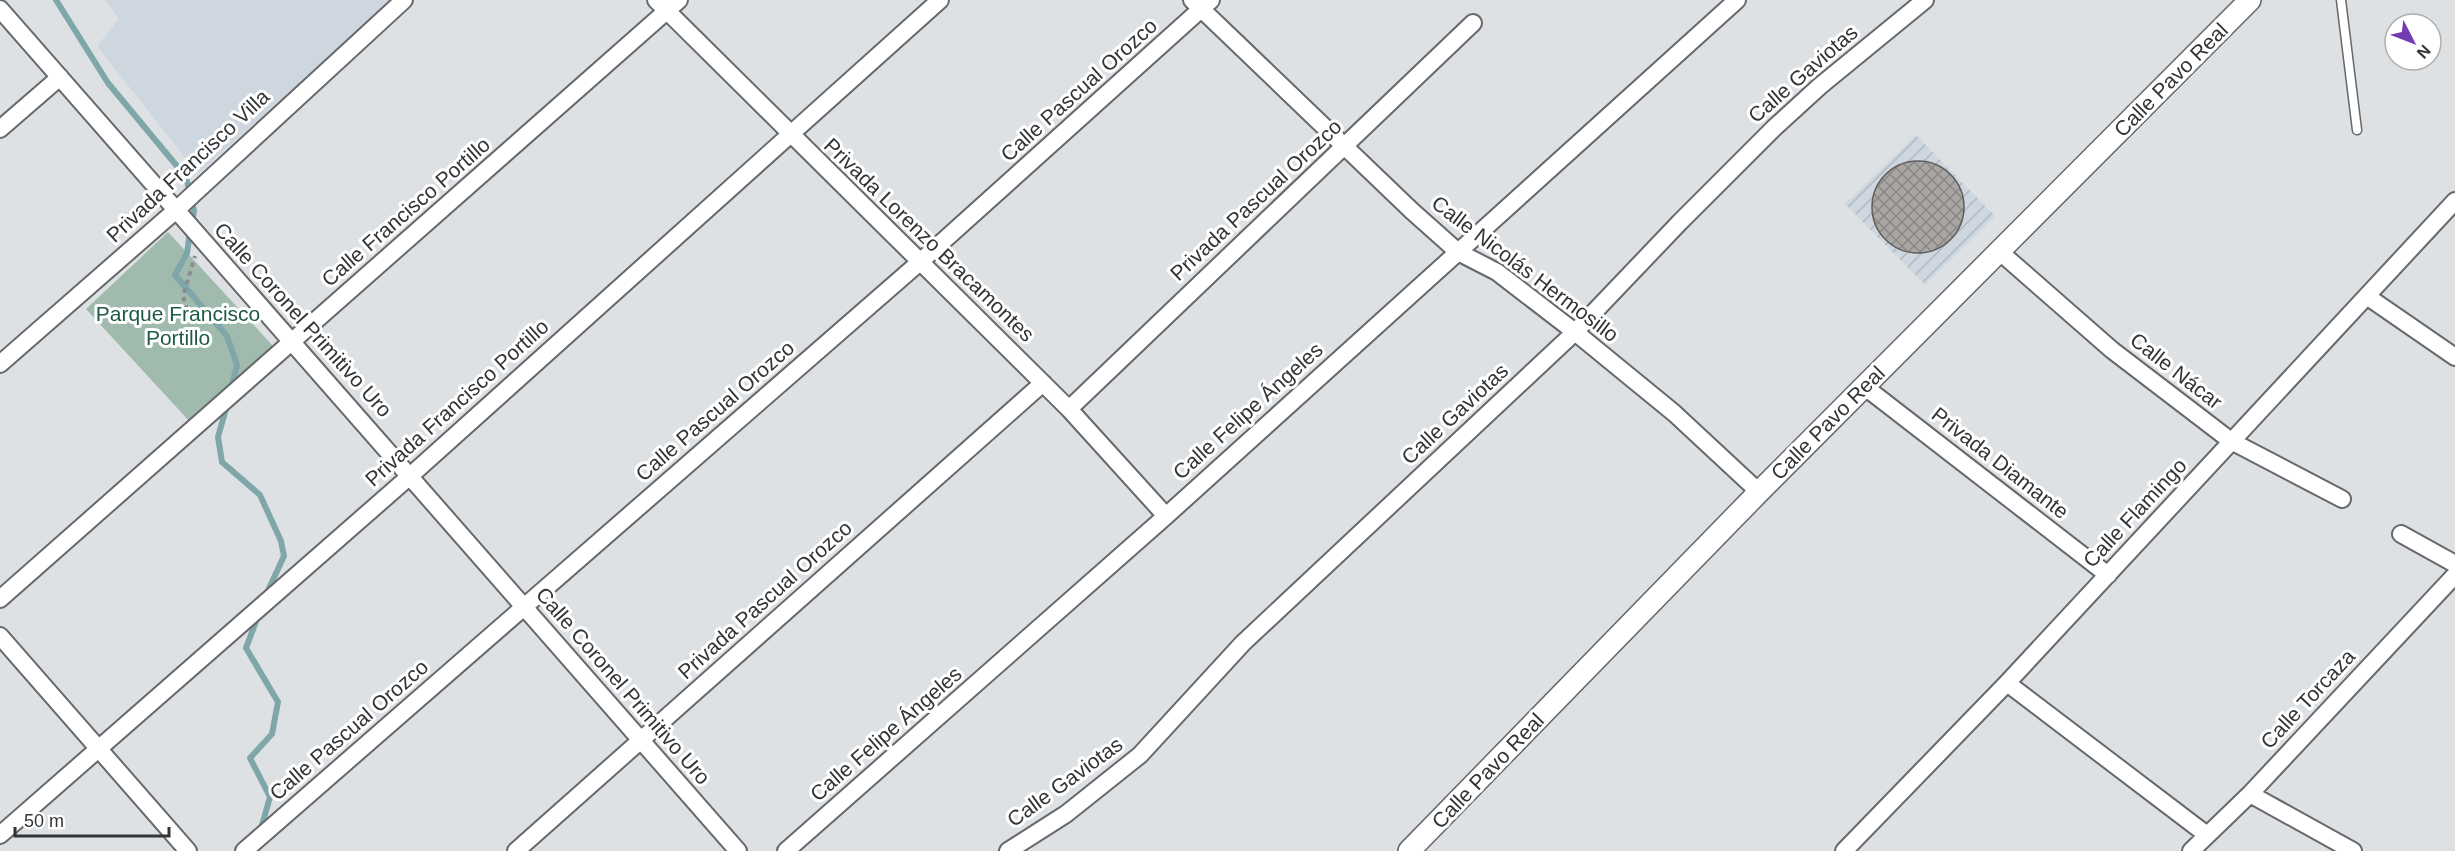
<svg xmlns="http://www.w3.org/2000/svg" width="2455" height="851" viewBox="0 0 2455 851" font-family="Arial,sans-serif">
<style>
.built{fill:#ced7df}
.industrial{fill:url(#industrial-furrows)}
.green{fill:#a0baad}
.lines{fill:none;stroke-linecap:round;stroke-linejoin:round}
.stream{stroke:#7fa7aa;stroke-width:6}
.building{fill:url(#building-cross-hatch);stroke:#5f5c5a;stroke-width:1.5}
.service-casing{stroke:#66686b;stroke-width:11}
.minor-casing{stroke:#66686b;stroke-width:20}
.tertiary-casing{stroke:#66686b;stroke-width:24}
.path{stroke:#898b8e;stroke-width:4;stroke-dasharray:4.5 4.5;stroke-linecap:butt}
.service{stroke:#fff;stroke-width:8}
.minor{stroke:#fff;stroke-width:16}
.tertiary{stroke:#fff;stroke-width:21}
.labels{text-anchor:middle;stroke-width:6;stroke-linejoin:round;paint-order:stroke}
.street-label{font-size:21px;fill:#333436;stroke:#fff}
.park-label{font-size:21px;fill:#1f5a43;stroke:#fff}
</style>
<defs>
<pattern id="industrial-furrows" width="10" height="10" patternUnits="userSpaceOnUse" patternTransform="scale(1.5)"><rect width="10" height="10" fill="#ced7df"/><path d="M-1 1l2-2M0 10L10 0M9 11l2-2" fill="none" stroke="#b1b9c0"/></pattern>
<pattern id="building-cross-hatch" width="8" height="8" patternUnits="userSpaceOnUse" patternTransform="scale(1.5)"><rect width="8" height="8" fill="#a9a6a3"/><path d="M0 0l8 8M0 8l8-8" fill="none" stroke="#8a8886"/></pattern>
</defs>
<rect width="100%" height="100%" fill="#dee1e4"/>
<path class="built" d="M105,0H391L198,174L97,46L119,19Z"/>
<path class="industrial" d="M1916,135L1995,216L1925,285L1845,204Z"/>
<path class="green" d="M168,232L273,346L191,423L86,309Z"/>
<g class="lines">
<path class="stream" d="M56,0L108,83L186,177L194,211L192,222
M190,232L187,253L175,275L227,336L237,365L231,389
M227,405L218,437L222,462L260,495L281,541L284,556L266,595
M258,616L246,648L278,702L272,734L250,758L270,797L260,832"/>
</g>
<path class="building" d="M1872 207a46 46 0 1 1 92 0a46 46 0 1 1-92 0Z"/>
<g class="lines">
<defs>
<path id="service" d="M2341,0L2357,130"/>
<path id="minor" d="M656,0L1069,409L1166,516
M1192,0L1412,211L1458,252L1497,272L1575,332L1674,413L1759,492
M0,9L738,851
M0,129L60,77
M2000,252L2112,350L2231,441L2342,499
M2368,297L2455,357
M0,364L175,211L404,0
M1865,387L2108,575
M1069,409L1473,23
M2401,534L2455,564
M0,599L679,0
M0,636L188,851
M2007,683L2207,835
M2250,794L2353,851
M0,835L410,476L940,0
M244,851L921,261L1211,0
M516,851L1043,383
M786,851L1166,516L1737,0
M1008,851L1066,814L1140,755L1243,643L1575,332L1680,222L1774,128L1820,86L1925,0
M1844,851L2007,683L2455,201
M2191,851L2250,794L2455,575"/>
<path id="tertiary" d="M1409,851L1759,492L2250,0"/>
</defs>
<use href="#service" class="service-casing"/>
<use href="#minor" class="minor-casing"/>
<use href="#tertiary" class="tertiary-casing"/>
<path class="path" d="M187,310L183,296L195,256"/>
<use href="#service" class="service"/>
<use href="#minor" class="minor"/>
<use href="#tertiary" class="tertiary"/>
</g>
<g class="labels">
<g class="street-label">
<text transform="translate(1803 74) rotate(-41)" y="7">Calle Gaviotas</text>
<text transform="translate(2171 80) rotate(-45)" y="7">Calle Pavo Real</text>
<text transform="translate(1079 90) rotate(-42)" y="7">Calle Pascual Orozco</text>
<text transform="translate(188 166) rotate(-43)" y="7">Privada Francisco Villa</text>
<text transform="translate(1256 200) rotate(-43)" y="7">Privada Pascual Orozco</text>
<text transform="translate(406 212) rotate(-41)" y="7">Calle Francisco Portillo</text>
<text transform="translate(929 240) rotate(44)" y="7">Privada Lorenzo Bracamontes</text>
<text transform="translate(1525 269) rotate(37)" y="7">Calle Nicolás Hermosillo</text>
<text transform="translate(303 320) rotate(48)" y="7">Calle Coronel Primitivo Uro</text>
<text transform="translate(2176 371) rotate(38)" y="7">Calle Nácar</text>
<text transform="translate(457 403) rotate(-42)" y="7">Privada Francisco Portillo</text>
<text transform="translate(715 411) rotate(-41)" y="7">Calle Pascual Orozco</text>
<text transform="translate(1248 411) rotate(-42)" y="7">Calle Felipe Ángeles</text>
<text transform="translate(1455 414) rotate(-43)" y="7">Calle Gaviotas</text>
<text transform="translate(1828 423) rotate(-45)" y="7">Calle Pavo Real</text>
<text transform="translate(2000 463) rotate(38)" y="7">Privada Diamante</text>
<text transform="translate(2135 513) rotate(-47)" y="7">Calle Flamingo</text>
<text transform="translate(765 600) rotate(-42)" y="7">Privada Pascual Orozco</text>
<text transform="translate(623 686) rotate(49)" y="7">Calle Coronel Primitivo Uro</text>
<text transform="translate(2308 699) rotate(-47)" y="7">Calle Torcaza</text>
<text transform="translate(349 730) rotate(-41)" y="7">Calle Pascual Orozco</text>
<text transform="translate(886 734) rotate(-41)" y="7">Calle Felipe Ángeles</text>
<text transform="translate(1488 771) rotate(-46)" y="7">Calle Pavo Real</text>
<text transform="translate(1065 782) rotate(-36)" y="7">Calle Gaviotas</text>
</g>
<g class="park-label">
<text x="178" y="321">Parque Francisco<tspan x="178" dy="24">Portillo</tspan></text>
</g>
</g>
<g transform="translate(2413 42) rotate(132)"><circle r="28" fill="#ffffff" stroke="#adaeaf" stroke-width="1.5"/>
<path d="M0-4.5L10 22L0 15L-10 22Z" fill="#723cb3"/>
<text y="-9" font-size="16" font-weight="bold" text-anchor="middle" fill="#333436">N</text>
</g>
<path d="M15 827v9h154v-9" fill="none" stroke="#333436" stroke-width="3"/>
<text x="24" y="827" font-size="18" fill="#333436" stroke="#ffffff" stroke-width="4.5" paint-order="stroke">50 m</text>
</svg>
